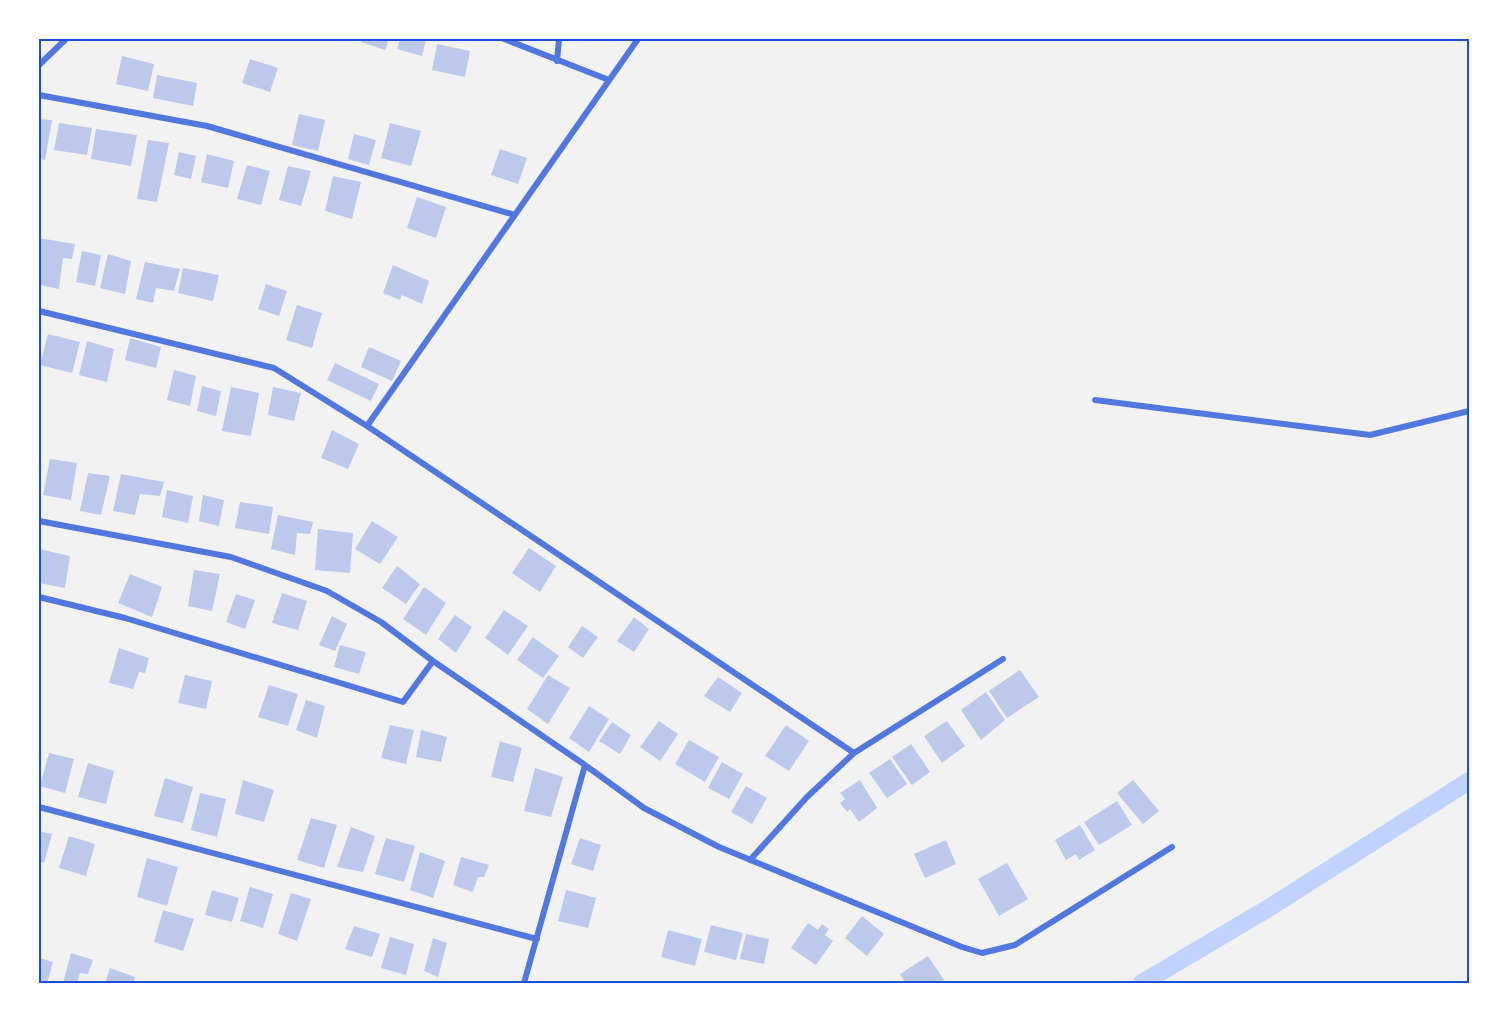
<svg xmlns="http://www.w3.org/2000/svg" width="1508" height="1022" viewBox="0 0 1508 1022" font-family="Raleway,sans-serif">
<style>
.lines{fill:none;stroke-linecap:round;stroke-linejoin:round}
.canal{stroke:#bfd3fe;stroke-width:18}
.building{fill:#bdc9ec}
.minor{stroke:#5277de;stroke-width:6}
.neatline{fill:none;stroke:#1d4ed8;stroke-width:2}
</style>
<rect width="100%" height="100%" fill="#f2f2f2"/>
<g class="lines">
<path class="canal" d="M1142,983L1267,909L1469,781"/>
</g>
<path class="building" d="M362,39H389L385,50L361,42Z
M400,39H426L422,56L397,49Z
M437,44L470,51L465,77L432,70Z
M122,56L154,64L148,91L116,84Z
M250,59L278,68L270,92L242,83Z
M157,75L197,83L193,106L153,98Z
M299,114L325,120L318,151L292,145Z
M39,119L52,120L45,160L39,159Z
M59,123L92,128L87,155L54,150Z
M390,123L421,131L411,166L381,158Z
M96,129L137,135L131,166L91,159Z
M354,134L376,140L369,165L348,159Z
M148,140L169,143L157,202L137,199Z
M500,149L527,158L518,184L491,175Z
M179,152L196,156L191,179L174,175Z
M207,154L234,161L228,188L201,182Z
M247,165L270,171L261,205L237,199Z
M288,166L311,171L301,206L279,200Z
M333,176L361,182L352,219L325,211Z
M417,197L446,207L436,238L407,228Z
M39,238L75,244L72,259L63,258L59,289L39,285Z
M82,251L101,255L95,286L76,282Z
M108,254L131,261L125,294L100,288Z
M145,262L180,269L174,291L156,288L153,303L136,299Z
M393,265L429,281L422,304L402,295L400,300L383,293Z
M183,268L219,275L213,301L178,293Z
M266,284L287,291L279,316L258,309Z
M297,305L322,313L312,348L286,340Z
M48,334L80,342L72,373L40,365Z
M130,338L161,347L156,368L125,360Z
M87,341L114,349L107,382L79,375Z
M369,347L401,361L392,381L361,367Z
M335,363L379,384L371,401L327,380Z
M174,370L196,376L190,406L167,400Z
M202,386L221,391L216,416L197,411Z
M231,387L259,393L251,436L222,431Z
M273,387L301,393L294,421L268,415Z
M332,430L359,444L348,469L321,458Z
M50,459L77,463L71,500L43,495Z
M88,473L110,476L101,515L80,511Z
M121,474L164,482L160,496L140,494L135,515L113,511Z
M167,490L193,496L188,523L162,517Z
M203,495L224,500L219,526L199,521Z
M240,502L273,507L269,534L235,528Z
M278,515L313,522L310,534L297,533L295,555L271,549Z
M372,521L398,537L380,564L355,549Z
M318,529L353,533L350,573L315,570Z
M529,548L556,566L540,592L512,573Z
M39,549L70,556L65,588L39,583Z
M397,566L420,584L406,604L382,588Z
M194,570L220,574L212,611L188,606Z
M130,574L162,587L152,617L118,603Z
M424,587L446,603L426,635L403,619Z
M282,593L307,601L298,630L272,623Z
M236,594L255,600L245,629L226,622Z
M504,610L528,626L508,655L485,638Z
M455,615L472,627L456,653L438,639Z
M332,616L347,624L335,651L319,645Z
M634,617L649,629L634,652L617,641Z
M582,626L598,637L583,658L568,647Z
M533,637L559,656L543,678L517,660Z
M340,645L366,652L359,674L334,667Z
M119,648L149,658L145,673L139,672L133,689L109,683Z
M1020,670L1039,697L1007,718L989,691Z
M185,675L212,681L206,709L178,703Z
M548,675L570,688L548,724L527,709Z
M718,677L742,693L730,712L704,696Z
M269,685L298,694L288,726L258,717Z
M986,692L1005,720L981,740L961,710Z
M306,700L325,706L317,738L296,730Z
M589,706L609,719L589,752L569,738Z
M659,721L678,734L660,761L640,747Z
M947,721L965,746L942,763L924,736Z
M612,722L631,735L620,754L599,741Z
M390,725L414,730L406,764L381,758Z
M786,725L809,741L789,771L765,756Z
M421,730L447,737L441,762L416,757Z
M689,740L719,757L705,782L675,764Z
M500,741L522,748L513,782L491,777Z
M911,744L930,772L912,785L892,757Z
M49,753L74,759L65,793L40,786Z
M890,759L907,784L887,798L869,773Z
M722,762L743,774L729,799L708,788Z
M88,763L114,771L106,804L78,797Z
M535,768L563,777L551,817L524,811Z
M165,778L193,787L183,823L154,816Z
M243,780L274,790L264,822L235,814Z
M860,780L877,808L859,822L850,809L847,812L840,803L845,799L840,793Z
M1133,780L1159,811L1143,824L1117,793Z
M746,786L767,798L752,824L731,812Z
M200,793L226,799L217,837L191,830Z
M1117,801L1132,825L1099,845L1084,822Z
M311,818L337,825L324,868L297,860Z
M1080,825L1095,850L1079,860L1076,854L1066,860L1055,840Z
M351,827L375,836L363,872L337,867Z
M39,831L52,834L44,863L39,861Z
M69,836L95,844L86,876L59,868Z
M386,838L415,846L404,882L375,874Z
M580,838L601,845L593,871L571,864Z
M946,840L956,864L925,878L914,854Z
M420,852L445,861L433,898L410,890Z
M461,857L489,865L484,877H478L473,892L453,885Z
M147,858L178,867L167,906L137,897Z
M1007,863L1028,899L999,916L978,879Z
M250,887L273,894L263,928L240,921Z
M212,890L239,898L232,922L205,915Z
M566,890L596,898L588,928L558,921Z
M291,893L311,899L297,941L278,934Z
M163,910L194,919L183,951L154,942Z
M862,916L884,934L867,956L845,938Z
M808,923L818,930L822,924L829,929L825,935L833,941L816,965L791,948Z
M711,925L743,933L736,960L704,952Z
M354,926L380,934L372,957L345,949Z
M668,930L702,939L695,966L661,957Z
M746,934L769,939L764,964L740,959Z
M390,937L414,944L406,975L381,968Z
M433,938L447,943L438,977L424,971Z
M71,953L93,960L88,974L80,973L77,983H63Z
M928,956L944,980L939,983H905L900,974Z
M39,958L53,962L47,983H39Z
M110,968L135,977L133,983H105Z"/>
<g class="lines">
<path class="minor" d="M504,39L609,80
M557,61L559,39
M39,65L66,39
M39,95L207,126L515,215
M39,311L274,368L367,426L854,753
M1095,400L1370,435L1469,411
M367,426L638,39
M39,521L231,557L327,591L381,622L433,661L585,765L644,808L719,847L962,947L982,953L1015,945L1172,847
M39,597L125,618L403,702L433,661
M39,807L537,939
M750,860L807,797L854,753L1003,659
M524,983L585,765"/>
</g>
<rect width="1508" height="1022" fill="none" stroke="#ffffff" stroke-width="81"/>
<rect x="40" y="40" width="1428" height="942" class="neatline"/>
</svg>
